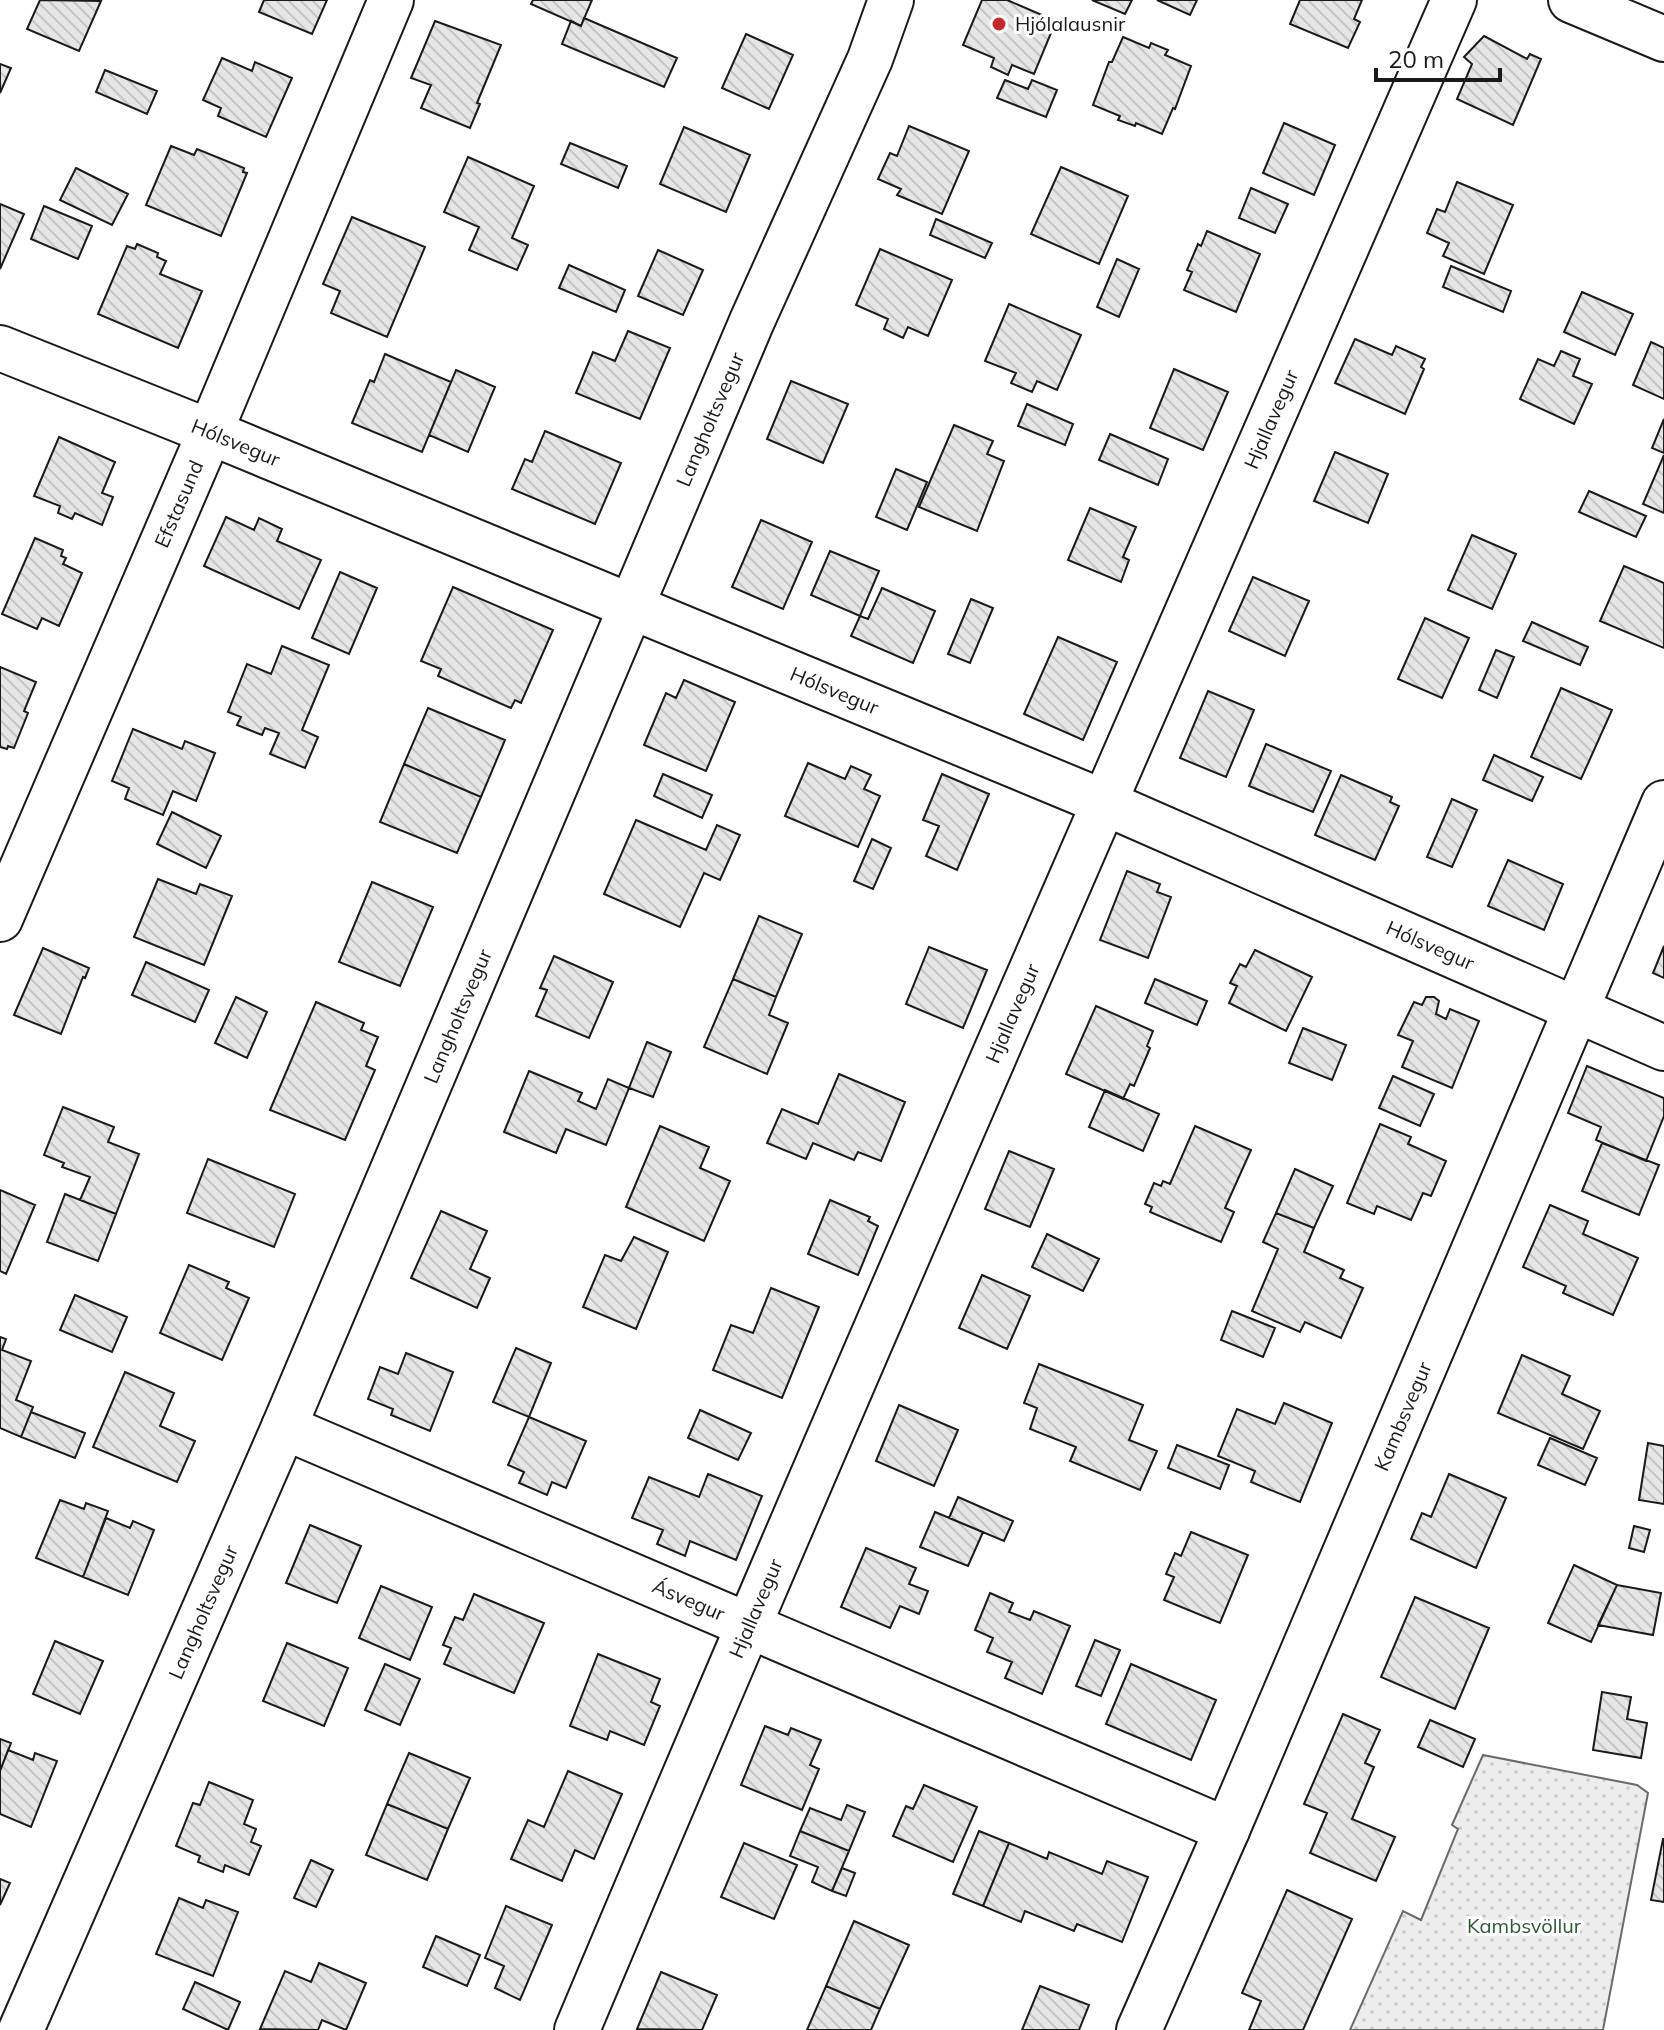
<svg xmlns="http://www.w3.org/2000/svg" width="1664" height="2030" viewBox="0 0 1664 2030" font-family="Mulish,sans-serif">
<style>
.park{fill:url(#park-dots);stroke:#6a6a6a;stroke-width:2}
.building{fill:url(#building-back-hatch);stroke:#1a1a1a;stroke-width:2}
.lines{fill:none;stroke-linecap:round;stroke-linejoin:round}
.minor-casing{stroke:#1a1a1a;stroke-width:48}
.minor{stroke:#fff;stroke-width:44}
.poi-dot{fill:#c62828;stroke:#fff;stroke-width:3}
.labels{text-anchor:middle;stroke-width:6;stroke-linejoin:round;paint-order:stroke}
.poi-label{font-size:20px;fill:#1a1a1a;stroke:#fff;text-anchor:start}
.street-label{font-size:20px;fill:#1a1a1a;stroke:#fff}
.park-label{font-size:20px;fill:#2b5a34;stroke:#fff}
</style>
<defs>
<pattern id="park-dots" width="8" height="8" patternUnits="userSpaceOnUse" patternTransform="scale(2)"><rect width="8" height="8" fill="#ededed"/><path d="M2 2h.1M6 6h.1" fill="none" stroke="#cbcbcb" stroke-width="1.8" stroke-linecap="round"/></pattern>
<pattern id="building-back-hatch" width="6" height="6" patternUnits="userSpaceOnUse" patternTransform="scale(2)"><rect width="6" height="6" fill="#e6e6e6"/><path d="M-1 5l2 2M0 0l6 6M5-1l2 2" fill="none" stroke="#c5c5c5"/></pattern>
</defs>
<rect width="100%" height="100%" fill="#fff"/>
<path class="park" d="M1483,1755L1637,1785L1648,1793L1603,2030H1350L1403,1911L1421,1920L1458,1829L1452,1825Z"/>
<path class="building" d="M40,0L101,1L79,51L27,29Z
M264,0H327L312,34L259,12Z
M533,0H592L581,26L531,4Z
M982,0H1007L1056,21L1034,74L1012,65L1008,75L991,67L994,58L963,45Z
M1092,0H1132L1125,14Z
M1157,0H1197L1190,15Z
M1300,0H1362L1354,19L1360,22L1348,48L1290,24Z
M584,18L677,58L664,87L562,44L571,21L581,26Z
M435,21L501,45L477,103L480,104L470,128L421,108L431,85L411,78Z
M746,34L793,55L769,109L722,88Z
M1484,36L1527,59L1530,54L1541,59L1513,125L1457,99L1472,64L1464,57Z
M1123,37L1149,48L1151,43L1168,50L1165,55L1191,66L1175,109L1173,108L1162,134L1136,123L1135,126L1118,120L1120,116L1093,105L1109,62H1112Z
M222,58L252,71L255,62L292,78L266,137L218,116L221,108L203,100Z
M0,64L11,68L0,93Z
M105,70L157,91L147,114L96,92Z
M1005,80L1028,89L1032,80L1057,90L1046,117L997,98Z
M1284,123L1335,145L1314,195L1263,173Z
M909,126L969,151L942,214L897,195L901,189L878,179L890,153L897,156Z
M684,127L750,155L726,212L660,184Z
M570,143L627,166L618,188L561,164Z
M171,146L194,155L197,149L244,168L243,172L247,173L221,236L146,205Z
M468,157L534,186L512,238L528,245L517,270L469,250L479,227L444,212Z
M1061,167L1128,196L1099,264L1031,234Z
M76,168L128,194L112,225L60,200Z
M1457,182L1513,205L1484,274L1443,256L1449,243L1427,233L1437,209L1445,212Z
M1251,188L1288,204L1275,233L1239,218Z
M0,204L24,214L0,269Z
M44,206L92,226L78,259L31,239Z
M352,217L425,247L387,337L331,313L340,291L323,284Z
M936,219L992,243L985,258L930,235Z
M1207,231L1260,254L1236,312L1184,290L1192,272L1187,270L1198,244L1201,246Z
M137,244L158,253L157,257L166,261L160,274L202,291L178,348L98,314L127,246L135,249Z
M880,249L952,280L928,336L908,327L903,338L884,329L888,319L856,305Z
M658,250L703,270L683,315L638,296Z
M1117,259L1139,269L1119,317L1097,307Z
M569,265L625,290L616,312L559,288Z
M1451,266L1511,291L1503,312L1443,287Z
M1582,292L1633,314L1615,355L1564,332Z
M1009,304L1081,335L1057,390L1037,381L1032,392L1011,383L1016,373L985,361Z
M628,331L670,348L640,419L576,393L593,352L615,361Z
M1355,339L1392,355L1396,346L1425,359L1421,367L1424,369L1405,414L1335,383Z
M1651,342L1664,348V399L1633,385Z
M1561,351L1580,359L1573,376L1592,384L1574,424L1520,399L1538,359L1554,366Z
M385,354L451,382L422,452L352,423L370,380L374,382Z
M1174,369L1228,392L1203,450L1150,428Z
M456,370L495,387L468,452L429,435Z
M791,381L848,404L823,463L767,439Z
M1027,404L1073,424L1065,445L1018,426Z
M1664,419V453L1652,448Z
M954,425L993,441L987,454L1004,461L977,531L919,507Z
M545,431L621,463L595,524L512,489L525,459L532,462Z
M1110,434L1168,459L1158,485L1099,460Z
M59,437L115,462L102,493L113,497L102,525L75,513L72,519L58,513L60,506L34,496Z
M1335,452L1388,474L1368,523L1314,501Z
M1664,455V513L1643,504Z
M896,469L927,482L907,530L876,517Z
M1589,491L1646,516L1636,537L1579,512Z
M1090,508L1136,527L1123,557L1129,560L1121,582L1068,560Z
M226,517L254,530L259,518L282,529L277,541L321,560L299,609L204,566Z
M761,520L812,542L783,609L732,587Z
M1472,535L1516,554L1492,609L1448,590Z
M35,538L63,550L61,556L66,558L63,564L82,573L59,626L42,618L37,629L2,614Z
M830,551L879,571L860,616L811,595Z
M1624,566L1664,583V648L1600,621Z
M340,572L377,588L349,654L312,638Z
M1253,577L1309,601L1285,656L1229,631Z
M453,587L553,630L521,703L515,700L511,708L438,676L441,669L421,661Z
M882,588L935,611L913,663L851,636L860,616L868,619Z
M971,599L993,608L970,663L948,654Z
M1425,618L1469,638L1442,698L1398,679Z
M1532,622L1588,647L1580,665L1523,641Z
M1058,637L1117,662L1083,740L1024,714Z
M282,646L329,665L302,730L318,737L305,768L270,754L279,733L265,728L262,735L237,725L241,717L228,712L247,664L271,674Z
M1496,650L1514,657L1497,698L1479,690Z
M0,667L36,682L24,711L28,713L14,748L8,746L7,749L0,747Z
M684,680L735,702L706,771L644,745L666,693L676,698Z
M1561,688L1612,710L1581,779L1531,757Z
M1208,691L1254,710L1226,777L1180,758Z
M428,708L505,740L481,797L404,764Z
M133,729L182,749L185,741L215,753L196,801L173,791L163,815L125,799L129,788L112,781Z
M1266,744L1331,771L1313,812L1249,786Z
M1494,755L1543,777L1532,801L1483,780Z
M808,763L845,779L851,766L871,775L864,789L880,796L858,847L785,816Z
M404,764L481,797L457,853L380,822Z
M663,774L712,795L702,818L654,796Z
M942,774L989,794L957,870L926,856L939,826L923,820Z
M1341,775L1392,797L1390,802L1399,806L1375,860L1315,835Z
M1452,799L1477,810L1452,867L1427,857Z
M172,812L221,836L206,868L157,844Z
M636,820L706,850L717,825L740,835L720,880L704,873L680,927L604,894Z
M872,839L891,848L873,889L854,881Z
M1508,860L1563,884L1544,930L1488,906Z
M1127,871L1160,884L1157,892L1171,897L1148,958L1100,940Z
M158,879L196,894L200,884L232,896L204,965L134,937Z
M372,882L433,907L400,986L339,962Z
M759,916L802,934L776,997L733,979Z
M1664,946V978L1653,973Z
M929,947L987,970L963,1028L906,1004Z
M43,948L89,968L85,978L83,977L61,1034L14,1015Z
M1255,950L1312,977L1286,1031L1229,1003L1237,986L1230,983L1240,964L1246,967Z
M554,956L613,982L589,1038L536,1016L547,990L540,988Z
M146,962L209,990L195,1022L132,995Z
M733,979L776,997L769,1015L788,1023L767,1074L704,1047Z
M1155,979L1207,1001L1197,1025L1145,1003Z
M236,997L267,1012L247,1058L215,1043Z
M1426,997H1434L1439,1001L1436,1014L1446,1019L1450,1009L1479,1021L1452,1088L1402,1067L1413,1041L1398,1035L1414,1002L1422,1005Z
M316,1002L364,1023L361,1030L378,1037L366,1066L375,1070L345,1140L270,1110Z
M1096,1006L1153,1031L1147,1046L1150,1048L1134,1086L1130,1084L1123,1099L1066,1074Z
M1303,1028L1346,1045L1332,1080L1289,1063Z
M647,1042L671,1052L653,1097L629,1088Z
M1587,1066L1664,1098V1116L1646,1161L1596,1140L1601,1127L1568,1113Z
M529,1071L582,1093L578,1101L596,1109L608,1079L629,1088L606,1145L566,1129L556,1153L504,1132Z
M839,1074L905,1102L881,1161L858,1152L854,1160L813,1143L806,1159L767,1143L782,1109L818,1124Z
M1393,1076L1434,1094L1420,1126L1379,1108Z
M1105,1090L1159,1114L1143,1151L1089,1127Z
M63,1107L114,1127L108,1142L139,1154L116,1214L80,1200L90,1177L62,1167L64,1163L44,1155Z
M1380,1124L1411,1137L1408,1144L1446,1161L1431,1196L1423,1193L1411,1220L1377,1206L1374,1214L1347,1203Z
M660,1126L709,1147L700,1168L730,1181L704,1241L626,1207Z
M1195,1126L1251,1150L1225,1208L1234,1212L1221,1242L1150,1212L1152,1207L1145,1204L1154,1183L1161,1186L1163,1181L1170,1184Z
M1602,1143L1659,1165L1639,1215L1582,1191Z
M1009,1151L1054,1169L1030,1227L985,1209Z
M208,1159L295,1194L274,1247L187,1213Z
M1295,1169L1333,1186L1314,1228L1276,1213Z
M0,1190L35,1205L6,1274L0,1271Z
M65,1194L116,1214L98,1261L47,1242Z
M830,1200L870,1217L868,1221L878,1226L858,1275L808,1254Z
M1550,1205L1588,1221L1583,1234L1638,1258L1613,1315L1563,1293L1566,1286L1523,1267Z
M441,1211L487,1231L470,1269L490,1278L477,1308L411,1278Z
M1276,1213L1314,1228L1304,1252L1344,1270L1340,1278L1363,1288L1341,1338L1305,1322L1300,1332L1252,1311L1278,1249L1263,1242Z
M1047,1234L1099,1259L1083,1291L1032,1267Z
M634,1237L668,1252L636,1329L583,1307L605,1255L621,1261Z
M189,1265L229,1282L226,1288L249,1298L222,1360L160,1333Z
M982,1275L1030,1296L1007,1349L959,1328Z
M771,1288L819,1307L782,1398L713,1370L731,1325L753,1333Z
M75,1295L127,1317L112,1352L60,1330Z
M1232,1311L1275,1328L1263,1357L1221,1340Z
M0,1337L6,1339L2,1350L31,1361L16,1400L33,1407L21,1437L0,1428Z
M516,1348L551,1363L529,1417L493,1402Z
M406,1353L453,1372L430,1431L391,1415L393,1409L368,1399L380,1367L398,1374Z
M1522,1355L1570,1376L1562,1394L1600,1411L1583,1449L1498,1413Z
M1039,1364L1143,1405L1129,1440L1157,1451L1140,1490L1070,1461L1076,1447L1030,1429L1037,1408L1024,1403Z
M125,1372L174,1393L160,1426L195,1441L177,1482L93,1447Z
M1284,1403L1332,1423L1300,1502L1251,1482L1255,1471L1218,1456L1237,1409L1275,1424Z
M899,1405L958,1430L934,1486L876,1461Z
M700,1410L751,1433L738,1460L688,1438Z
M31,1412L85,1433L75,1458L21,1437Z
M529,1417L586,1441L566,1488L552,1482L547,1495L519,1483L524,1472L508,1465Z
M1550,1438L1597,1458L1585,1485L1538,1465Z
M1648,1443L1664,1446V1504L1639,1500Z
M1177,1445L1229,1465L1220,1489L1168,1468Z
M708,1474L762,1496L736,1560L690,1541L685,1556L657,1544L663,1530L632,1518L649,1477L699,1497Z
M1449,1474L1506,1498L1476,1568L1411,1539L1422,1513L1431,1517Z
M958,1497L1013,1521L1004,1541L949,1518Z
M60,1500L84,1509L86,1503L108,1511L83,1577L36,1558Z
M935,1512L983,1532L968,1566L920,1547Z
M106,1518L130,1528L133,1521L154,1530L128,1595L83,1577Z
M310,1525L361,1546L337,1603L286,1583Z
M1634,1526L1650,1530L1644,1552L1629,1548Z
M1191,1532L1248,1555L1220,1623L1164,1600L1174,1577L1166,1574L1175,1553L1181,1556Z
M866,1548L916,1568L909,1584L928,1591L919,1614L900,1606L890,1628L841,1607Z
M1574,1565L1617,1585L1591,1642L1548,1623Z
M1617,1585L1661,1593L1653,1635L1598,1625Z
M381,1586L432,1607L410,1660L359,1638Z
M990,1593L1013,1603L1009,1612L1030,1620L1034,1611L1070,1626L1042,1694L1005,1678L1012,1662L987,1652L993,1638L975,1630Z
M474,1594L544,1623L514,1693L444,1664L451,1648L443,1645L455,1617L463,1620Z
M1415,1597L1489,1628L1455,1709L1381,1677Z
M1095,1640L1120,1650L1101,1696L1076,1686Z
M55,1641L103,1661L80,1714L33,1694Z
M287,1643L348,1668L324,1726L263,1701Z
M598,1654L660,1679L651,1702L660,1706L644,1745L610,1731L607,1740L570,1726Z
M385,1664L420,1679L400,1725L365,1710Z
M1131,1664L1216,1700L1191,1760L1106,1724Z
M1602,1692L1631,1697L1627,1719L1647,1723L1641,1758L1593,1750Z
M1343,1714L1380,1730L1365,1763L1374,1767L1352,1819L1395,1837L1376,1881L1310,1853L1327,1813L1304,1804Z
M1430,1720L1475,1739L1463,1767L1418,1747Z
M765,1726L788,1735L791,1728L821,1740L810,1765L819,1769L802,1810L741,1785Z
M0,1739L11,1743L0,1771Z
M8,1750L33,1760L35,1753L57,1761L31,1827L0,1814V1771Z
M409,1753L470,1778L448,1829L387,1804Z
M568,1771L622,1794L594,1859L575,1850L562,1881L511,1859L528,1820L544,1827Z
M209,1782L253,1800L244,1824L256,1829L251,1842L261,1846L249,1875L225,1865L223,1872L198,1862L200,1856L176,1846L193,1803L200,1805Z
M924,1785L977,1807L953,1862L893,1836L906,1806L913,1809Z
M387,1804L448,1829L427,1880L366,1855Z
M847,1805L865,1812L849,1851L800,1831L810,1808L841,1820Z
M800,1831L849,1851L832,1891L812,1882L818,1867L790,1856Z
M979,1831L1009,1843L983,1906L953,1894Z
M1663,1839H1664V1902L1651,1900Z
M744,1843L797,1865L774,1919L721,1897Z
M1009,1843L1047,1859L1049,1852L1102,1874L1107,1861L1148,1877L1122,1942L1077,1924L1074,1931L1025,1911L1021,1922L983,1906Z
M311,1860L333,1870L316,1907L294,1898Z
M842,1868L855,1873L846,1896L832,1891Z
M0,1879L10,1883L0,1905Z
M1287,1890L1352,1919L1303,2030H1249L1261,2001L1242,1993Z
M179,1898L203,1908L206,1900L238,1912L213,1976L156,1954Z
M506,1906L552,1925L520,2000L495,1988L504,1966L485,1958Z
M854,1921L909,1945L880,2009L826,1986Z
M436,1936L480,1955L467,1986L423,1967Z
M319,1963L366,1983L346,2030L322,2020L318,2030L260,2029L285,1971L311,1982Z
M661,1972L717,1995L702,2030L637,2029Z
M195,1982L240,2002L228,2030L183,2009Z
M826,1986L880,2009L871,2030H807Z
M1040,1986L1089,2005L1079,2030H1022Z"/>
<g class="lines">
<defs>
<g id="minor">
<path d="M1571,0L1664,39"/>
<path id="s1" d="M0,348L210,432L1103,802L1664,1048"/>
<path id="s2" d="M0,919L210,432L391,0"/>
<path id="s3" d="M284,1427L1227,1830"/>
<path id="s4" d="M21,2030L284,1427L752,321L870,59L891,0"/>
<path id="s5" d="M577,2030C863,1350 1160,676 1454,0"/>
<path id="s6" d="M1139,2030L1227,1830L1664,803"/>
</g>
</defs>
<use href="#minor" class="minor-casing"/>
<use href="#minor" class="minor"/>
</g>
<circle class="poi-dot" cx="999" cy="24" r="8"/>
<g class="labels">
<g class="poi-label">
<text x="1015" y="31">Hjólalausnir</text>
</g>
<g class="street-label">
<text dy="7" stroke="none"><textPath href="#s4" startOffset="1752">Langholtsvegur</textPath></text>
<text dy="7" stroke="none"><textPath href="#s5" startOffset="1754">Hjallavegur</textPath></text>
<text dy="7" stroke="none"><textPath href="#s1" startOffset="254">Hólsvegur</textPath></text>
<text dy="7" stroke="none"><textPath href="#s2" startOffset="452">Efstasund</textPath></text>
<text dy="7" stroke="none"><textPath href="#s1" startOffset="902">Hólsvegur</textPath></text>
<text dy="7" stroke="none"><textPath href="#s1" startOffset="1550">Hólsvegur</textPath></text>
<text dy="7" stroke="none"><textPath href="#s5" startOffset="1106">Hjallavegur</textPath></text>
<text dy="7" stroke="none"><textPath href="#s4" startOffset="1104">Langholtsvegur</textPath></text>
<text dy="7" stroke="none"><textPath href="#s6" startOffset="668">Kambsvegur</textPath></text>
<text dy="7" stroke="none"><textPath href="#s3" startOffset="440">Ásvegur</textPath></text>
<text dy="7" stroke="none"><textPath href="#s5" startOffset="458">Hjallavegur</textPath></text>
<text dy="7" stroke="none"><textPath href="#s4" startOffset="456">Langholtsvegur</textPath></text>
</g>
<g class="park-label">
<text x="1524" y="1933">Kambsvöllur</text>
</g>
</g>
<path d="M1376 68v12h124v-12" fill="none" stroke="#1a1a1a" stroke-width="4"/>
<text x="1388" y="68" font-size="24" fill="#1a1a1a" stroke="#ffffff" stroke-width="6" paint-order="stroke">20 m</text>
</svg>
